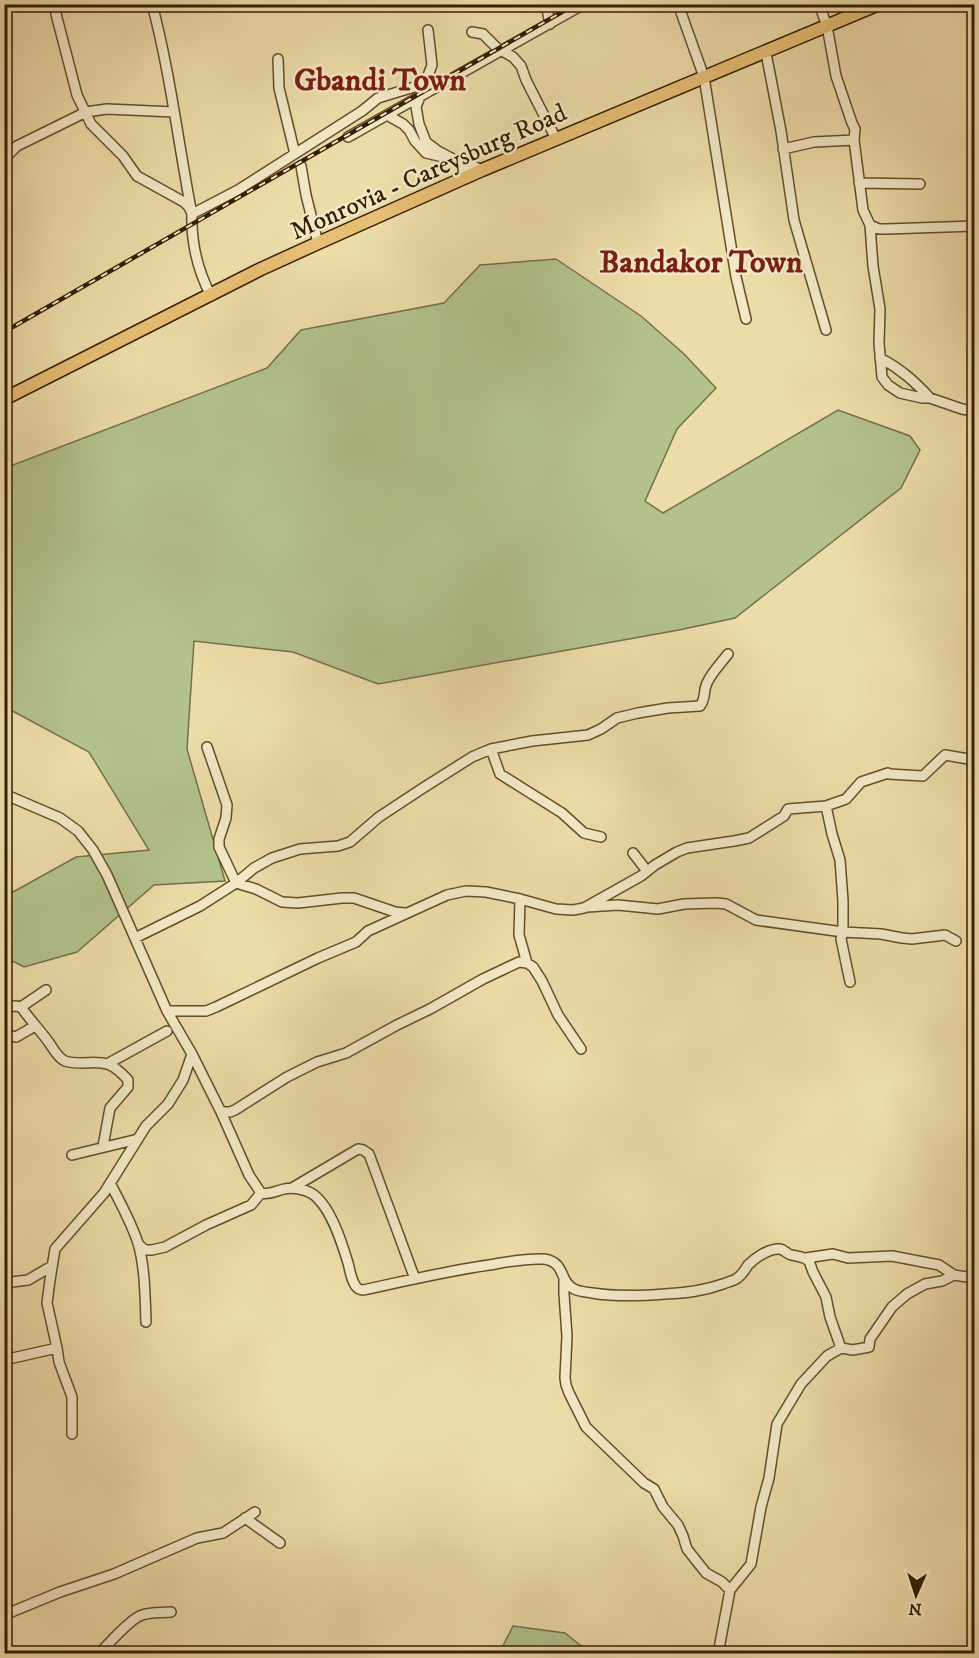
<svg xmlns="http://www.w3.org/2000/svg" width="979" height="1658" viewBox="0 0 979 1658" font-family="'IM FELL DW Pica',serif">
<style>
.green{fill:#b3c28b;stroke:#757046;stroke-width:1.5}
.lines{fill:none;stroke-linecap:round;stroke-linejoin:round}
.minor-casing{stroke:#644d2a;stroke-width:12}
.major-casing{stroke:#371d00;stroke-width:15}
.minor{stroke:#f3e8c6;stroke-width:9}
.major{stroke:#e6be74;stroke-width:12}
.rail-casing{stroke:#371d00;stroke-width:4.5}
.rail{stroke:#f3e8c6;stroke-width:2;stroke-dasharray:7;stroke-linecap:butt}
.labels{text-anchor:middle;stroke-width:5;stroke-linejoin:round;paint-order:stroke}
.street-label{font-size:26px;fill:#371d00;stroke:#f3e8c6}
.district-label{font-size:32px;font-weight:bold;fill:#7a1f14;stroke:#f3e8c6}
</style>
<rect width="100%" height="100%" fill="#ecdca8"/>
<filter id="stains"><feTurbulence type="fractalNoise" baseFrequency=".00333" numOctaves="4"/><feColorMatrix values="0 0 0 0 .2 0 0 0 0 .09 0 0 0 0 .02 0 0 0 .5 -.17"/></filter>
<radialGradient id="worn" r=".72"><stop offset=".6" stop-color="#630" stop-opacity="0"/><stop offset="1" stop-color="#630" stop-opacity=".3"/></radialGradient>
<path class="green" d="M556,259L641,316L684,354L716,388L677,429L645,501L663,513L838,410L910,436L920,450L901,488L735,618L679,630L378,684L293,652L194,641L187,749L225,881L154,885L77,952L24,967L5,957L4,897L76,857L149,850L89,752L5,707V468L267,368L301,330L444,303L480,265Z
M513,1626L565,1633L590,1653H502L503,1646Z"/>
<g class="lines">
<defs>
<path id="minor" d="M152,4C170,72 178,141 191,209
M546,4L550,24
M678,4L704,77L736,277L746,319
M819,4L827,26L836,76L852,123L855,129L854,140L863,210L870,225L879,229H887L974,226
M56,6V14L77,95L91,124L123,156L137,176L184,202L189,207L192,214
M428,30L432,65L416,107L419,124L426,142L438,151L455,160L469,176
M472,32L483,34L497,48L513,57L521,66L526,80L556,139
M766,53L781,131L794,220L826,330
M278,59L279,88L295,154
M387,115L403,124L409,130L415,141L426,153L465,162L482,170
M348,137L584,4
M783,149L814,142L854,140
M4,159L17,146L86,112L107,109L174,112
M301,166L306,195L318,243
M859,183L920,184
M870,225L873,266L880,309L879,343L882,377L888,385L900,393L922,398H930L962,409L974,411
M211,296C197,269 191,244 192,214L238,190L362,111L378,98L424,84
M880,358C901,369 914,381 930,398
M207,747L227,805L226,818L219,839V847L236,883L256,889L282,902L298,903L342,898H354L395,912L405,913
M491,749L500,774L562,813L584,833L601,837
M889,774L923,776L945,755L974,760
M4,794L60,818L78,831L93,850L107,875L167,1011L192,1054L221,1112L249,1175L261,1193C270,1195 275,1191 284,1189C292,1187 304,1189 311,1193C330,1204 342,1243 348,1263C350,1270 351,1279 355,1285C358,1290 359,1289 363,1290C405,1281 447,1271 489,1265C507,1262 525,1258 544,1259C566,1262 559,1282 574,1289C580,1292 586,1292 592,1293C617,1297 640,1296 665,1294C687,1293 703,1291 723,1284C727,1282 733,1281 736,1279C741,1276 745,1270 748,1265C755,1258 769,1248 780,1249C785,1250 788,1255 792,1255C799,1257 803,1256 809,1261L813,1272L826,1297L830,1317L841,1348
M826,806L832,834L840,860L843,901V932L841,939L850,982
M633,853L647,871
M520,899L519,935L527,963
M587,907L618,905L658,909L684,904L716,903L726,904L756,920L843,932L881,934L902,938L912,939L945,935L956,941
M135,938L200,906L236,883L254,868L272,858L300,849L338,846L350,842L379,817L423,788L472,757L491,749L532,741L588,735L601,729L617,718L638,713L668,708L700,706C706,699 703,691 707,683C712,672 721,663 728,654
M4,1007L15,1006L21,1007C30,1020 41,1031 50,1044C54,1050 58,1058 65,1061C70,1063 77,1063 83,1063C105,1061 113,1063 128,1080V1087L110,1108L103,1146
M21,1007L46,990
M167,1011H206L216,1007L318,958L356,942L368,931L447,895L466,891L486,892L520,899L556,909L573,910L584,908L641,876L655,865L677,852L687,848L734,841L749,838L784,816L788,809L826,806L846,799L861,782L888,773
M4,1034L16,1037L35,1026
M109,1063L167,1031
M221,1112H230L235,1110L287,1077L317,1062L346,1053L397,1025L430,1009L483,979L519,962L527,963L533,967L542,981L558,1015L581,1049
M72,1155L138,1139
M110,1183C120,1202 131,1222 138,1243C145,1267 145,1296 146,1322
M292,1188L358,1149L363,1150L369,1154L415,1279
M138,1244L145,1250H152L165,1247L206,1225L251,1205L261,1193
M806,1258L833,1254L848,1258L892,1256L939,1265L954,1275
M564,1279V1294L567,1336L565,1378L566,1385L569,1393L586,1427L644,1483L654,1489L663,1507L678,1525L683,1536L687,1549L706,1573L722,1582L730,1590
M4,1283L28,1280L52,1266
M4,1360L57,1348
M72,1434V1397L59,1362L57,1348L47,1303L50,1280L55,1249L104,1193L146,1126L168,1104L183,1080L192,1054
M245,1518L280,1543
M4,1615L60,1592L114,1574L197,1538L223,1533L255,1512
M99,1654C108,1644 132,1618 142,1615C151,1612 162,1613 171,1612
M718,1654L730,1590L751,1564L761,1507L769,1478L777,1424L801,1384L827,1356L841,1348L853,1350L869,1347L870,1339L892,1307L907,1294L925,1284L942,1281L954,1275L974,1278"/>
<path id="major" d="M4,399L261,269L318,243L482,170L879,4"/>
</defs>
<use href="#minor" class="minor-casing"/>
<use href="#major" class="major-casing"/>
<use href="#minor" class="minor"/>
<use href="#major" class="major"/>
<defs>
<path id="rail" d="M4,332L576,4"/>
</defs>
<use href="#rail" class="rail-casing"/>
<use href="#rail" class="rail"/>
</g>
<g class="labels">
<g class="street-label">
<text transform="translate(428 171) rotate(-24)" y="9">Monrovia - Careysburg Road</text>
</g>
<g class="district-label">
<text x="380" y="90">Gbandi Town</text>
<text x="701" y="272">Bandakor Town</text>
</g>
</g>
<rect width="979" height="1658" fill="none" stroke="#ecdca8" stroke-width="24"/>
<rect x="6" y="6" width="967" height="1646" fill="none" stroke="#371d00" stroke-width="3"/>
<rect x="12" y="12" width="955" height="1634" fill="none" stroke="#371d00" stroke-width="1.5"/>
<g transform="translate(916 1595) rotate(183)" stroke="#f3e8c6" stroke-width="4.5" paint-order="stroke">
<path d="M0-4.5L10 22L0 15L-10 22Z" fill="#371d00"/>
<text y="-9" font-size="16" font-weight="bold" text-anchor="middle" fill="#371d00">N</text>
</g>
<rect width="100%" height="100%" filter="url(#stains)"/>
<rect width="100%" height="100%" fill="url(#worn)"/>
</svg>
